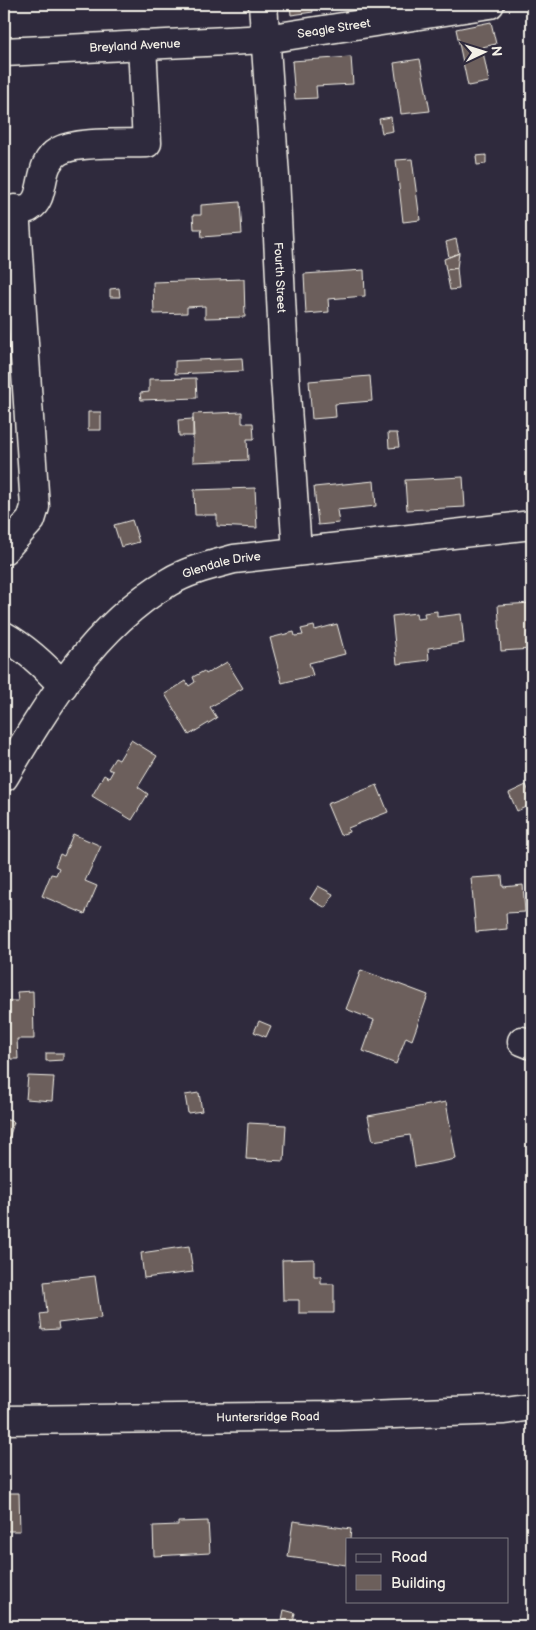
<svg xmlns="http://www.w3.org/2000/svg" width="536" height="1630" viewBox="0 0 536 1630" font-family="'Balsamiq Sans',sans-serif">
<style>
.building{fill:#6c5f5b;stroke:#f4f1e8}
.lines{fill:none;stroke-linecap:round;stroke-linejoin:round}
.minor-casing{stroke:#f4f1e8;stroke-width:31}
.minor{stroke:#2f2a3d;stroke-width:28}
.labels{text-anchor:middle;stroke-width:4;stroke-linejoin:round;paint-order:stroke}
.street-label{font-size:12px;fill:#f4f1e8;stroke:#2f2a3d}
</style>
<rect width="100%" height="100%" fill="#2f2a3d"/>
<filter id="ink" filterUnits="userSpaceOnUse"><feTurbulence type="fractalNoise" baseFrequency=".02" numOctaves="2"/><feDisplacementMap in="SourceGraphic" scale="10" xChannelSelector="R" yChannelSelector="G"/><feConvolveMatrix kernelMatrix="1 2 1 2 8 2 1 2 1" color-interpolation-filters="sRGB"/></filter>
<g filter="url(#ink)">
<path class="building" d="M290,4H312L313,12L291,15Z
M491,22L496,44L482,47L489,82L468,86L456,29Z
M351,57L353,84L316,86L317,98L295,99L292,61Z
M420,59L430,111L401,114L394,63Z
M391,117L393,131L382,133L379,119Z
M486,155V164L477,165L476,156Z
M412,159L420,220L403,222L396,160Z
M240,202L242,234L202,237L201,229H194L193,215H201V205Z
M456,239L459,253L449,257L446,242Z
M459,253L457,268L446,270L444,259Z
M457,268L459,289L450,290L446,270Z
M364,270L365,296L328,299L329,312L306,314L304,274Z
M244,279L245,317L205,318V306L187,307V313L154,314L153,282Z
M119,288L120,297H110V289Z
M242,358L243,371L175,374V361Z
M370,376L372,401L335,404L336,417L312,419L309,381Z
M196,378L197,398L141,400L140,393L149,392V379Z
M88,412H101V430H88Z
M242,412V423H253L254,439H247L248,460L193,462V414Z
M193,419L194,436H179L178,420Z
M388,433H397L399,447L389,448Z
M463,477L465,507L407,510L405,480Z
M374,481L376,506L337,510L339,523L318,525L314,487Z
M255,488L257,528L217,526V515H195L194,490Z
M132,520L139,542L121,547L114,525Z
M532,603V649L501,651L498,605Z
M437,611V617L461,614L464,643L428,648L429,660L397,664L392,616L416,613L417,619L425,618L424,613Z
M337,624L345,654L309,663L313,675L282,683L270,638L294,632L295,636L303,635L301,629L314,626L315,630Z
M227,662L243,688L210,707L217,718L189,735L165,694L186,681L189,686L195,682L193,677L204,671L206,674Z
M131,740L157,756L138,787L148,794L132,820L92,796L104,775L109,778L113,771L108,769L115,758L119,760Z
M377,785L388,812L348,828L349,832L340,835L327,804Z
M526,785L532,798V804L517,811L509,793Z
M73,834L101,846L85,881L97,886L85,914L42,896L51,874L56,875L59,868L55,866L60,854L64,856Z
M502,876L503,887L523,885L525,912L506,913L507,929L476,932L471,878Z
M318,886L333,894L326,908L310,899Z
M361,970L428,995L412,1040L406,1037L396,1064L363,1051L374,1020L346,1009Z
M33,991L34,1039H17L18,1059H4V1001H18L17,992Z
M259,1021L271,1026L266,1037L254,1032Z
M46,1053H63V1060L46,1061Z
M28,1076L54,1077L52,1101L26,1099Z
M199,1093L202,1111L188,1113L185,1095Z
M446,1102L456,1159L415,1167L410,1135L373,1141L368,1116Z
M4,1119L14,1122L4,1154Z
M248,1123L286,1125L284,1161L246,1159Z
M189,1246L193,1272L144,1278L141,1253Z
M314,1259V1276H321V1284H334V1313H299V1300H283L282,1260Z
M95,1276L101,1318L58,1323L59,1329L42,1330L40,1314L47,1313L44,1282Z
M4,1493H19L20,1531H4Z
M208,1521L210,1553L154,1556L153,1526L178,1525V1522Z
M293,1521L351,1529L350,1539H347L346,1565L288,1557Z
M284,1610L295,1613L293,1623L282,1620Z"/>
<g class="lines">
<defs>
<g id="minor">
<path id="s1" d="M263,4L275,177L285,379L297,551"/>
<path id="s2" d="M4,52L266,39L490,4"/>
<path d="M4,210C11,210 24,211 30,207C47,197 36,164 59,151C77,141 125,144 147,143L142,45"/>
<path d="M4,550L31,520L35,507L15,209"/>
<path d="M4,636C27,649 45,666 63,686"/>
<path id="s3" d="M4,777C47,705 94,626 169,582C189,570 212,565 234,559L532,525"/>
<path d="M522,1041L532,1045"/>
<path id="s4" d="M4,1420L339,1416L504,1410L532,1406"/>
</g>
</defs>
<use href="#minor" class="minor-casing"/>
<use href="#minor" class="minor"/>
</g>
</g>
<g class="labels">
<g class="street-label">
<text dy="4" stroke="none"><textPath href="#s2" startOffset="331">Seagle Street</textPath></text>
<text dy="4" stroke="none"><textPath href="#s2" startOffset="131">Breyland Avenue</textPath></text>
<text dy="4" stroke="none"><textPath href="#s1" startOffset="274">Fourth Street</textPath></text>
<text dy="4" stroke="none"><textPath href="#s3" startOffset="314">Glendale Drive</textPath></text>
<text dy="4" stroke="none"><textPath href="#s4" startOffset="264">Huntersridge Road</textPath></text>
</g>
</g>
<rect width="536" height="1630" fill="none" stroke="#2f2a3d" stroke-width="20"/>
<rect x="10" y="10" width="516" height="1610" fill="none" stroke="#f4f1e8" stroke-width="2" filter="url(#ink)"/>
<rect x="346" y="1538" width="162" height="65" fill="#2f2a3d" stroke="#7e7a81"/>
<rect x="356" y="1554" width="25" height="8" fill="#2f2a3d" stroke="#7e7a81"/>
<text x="391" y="1562" font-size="15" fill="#f4f1e8">Road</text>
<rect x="356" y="1575" width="25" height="15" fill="#6c5f5b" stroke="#7e7a81"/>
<text x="391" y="1588" font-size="15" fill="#f4f1e8">Building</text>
<g transform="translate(484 52) rotate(86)" stroke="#2f2a3d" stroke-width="4" paint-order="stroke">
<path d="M0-4L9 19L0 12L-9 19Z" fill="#f4f1e8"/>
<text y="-8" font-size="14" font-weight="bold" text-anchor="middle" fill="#f4f1e8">N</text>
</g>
</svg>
